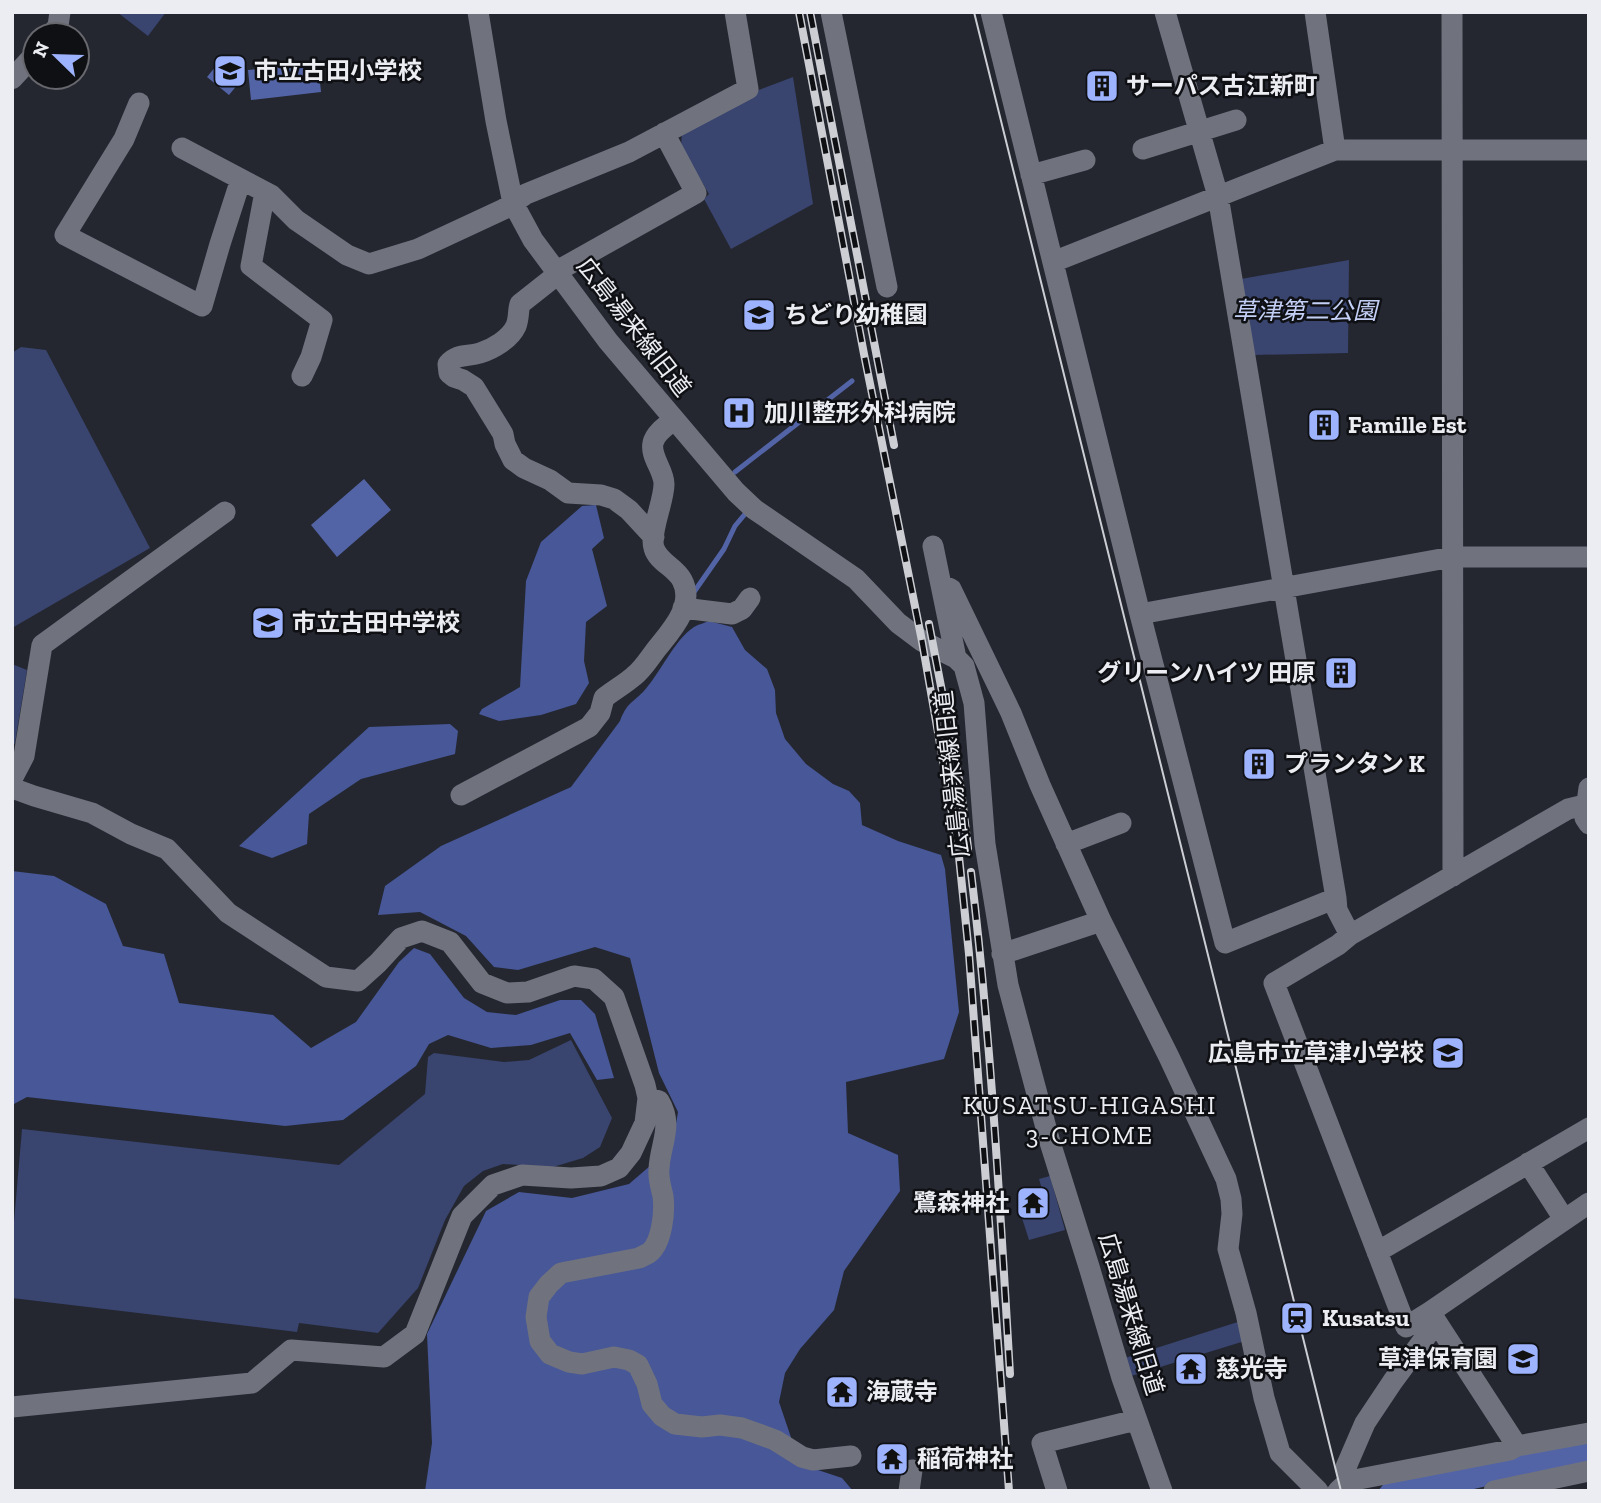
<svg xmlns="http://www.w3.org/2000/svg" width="1601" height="1503" viewBox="0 0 1601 1503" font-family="'Zilla Slab','Noto Sans JP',serif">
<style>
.green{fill:#39446f}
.forest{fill:#475797}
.water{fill:#5364a6}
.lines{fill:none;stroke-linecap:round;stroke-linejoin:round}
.stream{stroke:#5364a6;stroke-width:5}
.minor{stroke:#70737e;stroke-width:21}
.tram{stroke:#ccced4;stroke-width:2}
.rail-casing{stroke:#ccced4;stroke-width:8}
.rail{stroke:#0f1014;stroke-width:5;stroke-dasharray:16;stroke-linecap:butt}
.labels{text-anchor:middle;stroke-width:5;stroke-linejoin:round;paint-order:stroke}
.poi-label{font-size:24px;font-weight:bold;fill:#ebedf3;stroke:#0f1014;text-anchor:start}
.park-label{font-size:24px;font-style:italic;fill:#c3cff5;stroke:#0f1014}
.street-label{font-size:24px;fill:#ebedf3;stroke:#0f1014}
.neighbourhood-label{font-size:26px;letter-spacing:2px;fill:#ebedf3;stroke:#0f1014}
</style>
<rect width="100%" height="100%" fill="#242730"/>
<path class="green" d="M117,12H166L148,36Z
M793,77L813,204L731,249L704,199L709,194L681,147L682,133L751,93Z
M1349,260L1348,353L1253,355L1241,279Z
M21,347L46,350L150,548L12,628V353Z
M12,664L27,670L15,743L12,746Z
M571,1040L612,1118L600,1147L583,1158L553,1167L503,1164L483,1171L464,1186L445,1220L418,1288L378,1333L299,1323L297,1332L12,1298V1245L22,1129L339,1165L425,1094L428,1057L434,1053L504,1062L529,1060Z
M1050,1176L1065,1230L1029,1240L1022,1218L1048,1210L1039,1179Z
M1244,1320L1248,1340L1131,1376L1125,1358Z"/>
<path class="forest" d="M596,505L604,538L592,549L607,606L586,622L584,661L589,683L576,704L541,715L499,721L479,714L482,709L520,687L526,581L541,542L582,506Z
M709,621L732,627L745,650L767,669L775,690L776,713L785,739L806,764L833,784L849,791L860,803L862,825L898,841L941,855L945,869L959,1012L944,1059L846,1082L848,1133L898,1155L900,1191L844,1271L834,1310L800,1349L785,1373L779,1402L800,1464L842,1478L853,1491H425L432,1443L427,1334L486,1211L519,1192L572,1198L629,1184L672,1147L678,1112L659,1073L630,958L595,947L518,970L494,967L466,936L420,912L378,915L385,886L441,846L571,787L620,721C627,703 631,704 643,692C660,674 674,640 694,627C699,624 705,623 709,621Z
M450,724L458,731L455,754L361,779L309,814L307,844L272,858L239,846L369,727Z
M12,871L54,876L106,904L123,946L164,954L179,1003L273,1015L311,1048L356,1022L399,962L414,948L430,954L464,998L487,1012L516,1015L560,1000H581L595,1014L614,1078L597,1080L570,1033L531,1045L491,1048L448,1035L429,1044L416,1066L343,1120L285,1126L27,1097L12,1105Z"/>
<path class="water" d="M318,63L321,92L251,100L248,70Z
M216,66L238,84L229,95L207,77Z
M364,479L391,510L337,557L311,525Z
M1589,1440V1466L1549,1472L1465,1491H1378L1387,1480Z"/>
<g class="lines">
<path class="stream" d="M735,472L852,381
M694,592L724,549L735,526L745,514"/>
<path class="minor" d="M478,12L496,121L513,203L533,240L608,341L736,492L754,509L856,579L898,623L922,641L956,658L964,666L974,703L985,844L1008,985L1049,1139L1090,1270L1122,1378L1162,1491
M831,12L887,287
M991,12L1140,614L1225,943L1336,898
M1165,12L1218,196L1336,898L1337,910L1350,935
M1315,12L1335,150
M1452,12L1453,876
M51,35L58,26L60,12
M12,79L35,54
M139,103L124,139L65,235L202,306L220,244L241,179
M182,148L271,195L296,220L347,255L369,264L418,249L504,209L526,194L629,152L748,89L735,12
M1143,149L1236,120
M1031,175L1085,160
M265,192L251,266L322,320L311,357L302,376
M1053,262L1335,150H1589
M557,271L696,193L664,133
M558,274L520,304C518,310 519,319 516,326C510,339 493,349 480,353C467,357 458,353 448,364L449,373L454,377L463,380L474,387L503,434L505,444L513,460L524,468L550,480L568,493L601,495L614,499L629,510L654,537
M933,546L956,658
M942,585L951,589L1011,713L1040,785L1101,921L1169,1057L1226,1179L1231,1199L1232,1214L1228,1249L1246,1313L1264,1398L1280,1453L1318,1491
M683,608L732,614L742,609L750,598
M1140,614L1452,557H1589
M12,779L24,756L42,645L225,512
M12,788L34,796L92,813L131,834L167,849L228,913L326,977L358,981L378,963L401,938L422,931L450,942L482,983L507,993L528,992L574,976L594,979L614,997L645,1085L648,1098L645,1123L631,1153L619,1168L601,1176L571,1178L522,1175L493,1185L462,1216L415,1334L384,1357L291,1350L252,1383L12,1407
M1589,788L1585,818L1589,824
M461,795L589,727L600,713L604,698C614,690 625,684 634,676C642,670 649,659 655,651C669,633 696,606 682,580C675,567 658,562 654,548C649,533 664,502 664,484C664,470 650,457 653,443C655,433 666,426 674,420
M1589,804L1568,809L1350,935L1338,945L1274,983L1406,1327L1430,1312L1589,1203
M1066,844L1121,823
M1002,954L1101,921
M648,1098L659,1101C674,1126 660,1144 659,1169C658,1179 661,1187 663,1196C665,1212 662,1243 649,1253C647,1254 641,1257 639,1258L561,1273L549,1284L539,1297L536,1317L540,1341L550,1354L569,1362L582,1364L614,1357L629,1360L638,1365L647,1384L652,1404L662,1416L675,1424L702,1427L720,1425L742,1428L775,1440L802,1457L813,1460L851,1456
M1528,1163L1564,1219
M1377,1252L1589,1128
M1349,1481L1346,1467L1365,1423L1393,1381L1427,1335L1430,1312L1517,1446
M909,1491L912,1470
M1057,1491L1042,1443L1136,1420
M1338,1491L1349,1481L1510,1450L1517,1446L1589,1433
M1494,1491L1589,1471"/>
<path class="tram" d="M974,12L1341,1491"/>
<defs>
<path id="rail" d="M799,12L864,354L922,641L958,847L969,954L1009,1491
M810,12L894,445
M929,624L961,790L968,848
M971,872C991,1039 1000,1207 1010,1374"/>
</defs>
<use href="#rail" class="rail-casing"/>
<use href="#rail" class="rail"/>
</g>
<defs>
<symbol id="school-square" viewBox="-11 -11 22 22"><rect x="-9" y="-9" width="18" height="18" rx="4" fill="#9eb3fd" stroke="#0f1014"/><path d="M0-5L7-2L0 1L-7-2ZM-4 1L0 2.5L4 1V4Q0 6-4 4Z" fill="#111"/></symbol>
<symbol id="building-square" viewBox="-11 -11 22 22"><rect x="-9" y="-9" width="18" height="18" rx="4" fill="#9eb3fd" stroke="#0f1014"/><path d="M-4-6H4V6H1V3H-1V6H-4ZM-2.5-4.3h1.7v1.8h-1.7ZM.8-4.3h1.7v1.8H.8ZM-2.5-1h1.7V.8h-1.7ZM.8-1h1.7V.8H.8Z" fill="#111"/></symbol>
<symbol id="hospital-square" viewBox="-11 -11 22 22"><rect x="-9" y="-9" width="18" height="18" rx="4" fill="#9eb3fd" stroke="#0f1014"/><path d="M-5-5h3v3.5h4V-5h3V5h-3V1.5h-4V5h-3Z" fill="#111"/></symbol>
<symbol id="temple-square" viewBox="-11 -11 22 22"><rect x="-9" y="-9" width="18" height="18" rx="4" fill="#9eb3fd" stroke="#0f1014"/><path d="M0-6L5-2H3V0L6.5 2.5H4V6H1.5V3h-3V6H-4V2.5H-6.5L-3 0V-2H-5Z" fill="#111"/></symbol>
<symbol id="station-square" viewBox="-11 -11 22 22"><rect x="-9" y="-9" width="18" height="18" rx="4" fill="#9eb3fd" stroke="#0f1014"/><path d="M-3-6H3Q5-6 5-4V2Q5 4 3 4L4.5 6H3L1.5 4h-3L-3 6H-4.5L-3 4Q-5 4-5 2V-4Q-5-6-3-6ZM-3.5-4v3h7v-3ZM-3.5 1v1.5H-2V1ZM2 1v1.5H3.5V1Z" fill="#111"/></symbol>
</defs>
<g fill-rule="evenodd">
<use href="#school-square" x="211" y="52" width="38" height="38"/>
<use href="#building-square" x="1083" y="67" width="38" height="38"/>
<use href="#school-square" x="740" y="296" width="38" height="38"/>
<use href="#hospital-square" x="720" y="394" width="38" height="38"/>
<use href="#building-square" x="1305" y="406" width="38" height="38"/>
<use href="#school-square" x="249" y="604" width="38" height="38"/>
<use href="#building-square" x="1322" y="654" width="38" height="38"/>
<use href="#building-square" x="1240" y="745" width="38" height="38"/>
<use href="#school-square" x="1429" y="1034" width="38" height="38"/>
<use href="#temple-square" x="1014" y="1184" width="38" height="38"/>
<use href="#station-square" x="1278" y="1299" width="38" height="38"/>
<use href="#school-square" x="1504" y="1340" width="38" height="38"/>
<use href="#temple-square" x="1172" y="1350" width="38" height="38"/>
<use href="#temple-square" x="823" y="1373" width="38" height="38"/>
<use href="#temple-square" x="873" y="1440" width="38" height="38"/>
</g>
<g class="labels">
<g class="poi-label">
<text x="254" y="79">市立古田小学校</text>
<text x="1126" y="94">サーパス古江新町</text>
<text x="784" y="323">ちどり幼稚園</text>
<text x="764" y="421">加川整形外科病院</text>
<text x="1348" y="433">Famille Est</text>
<text x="292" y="631">市立古田中学校</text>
<text x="1316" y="681" text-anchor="end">グリーンハイツ 田原</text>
<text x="1284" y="772">プランタン K</text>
<text x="1424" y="1061" text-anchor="end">広島市立草津小学校</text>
<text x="1009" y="1211" text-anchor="end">鷺森神社</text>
<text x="1322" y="1326">Kusatsu</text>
<text x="1498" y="1367" text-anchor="end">草津保育園</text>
<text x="1216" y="1377">慈光寺</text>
<text x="866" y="1400">海蔵寺</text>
<text x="917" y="1467">稲荷神社</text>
</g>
<g class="park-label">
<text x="1305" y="319">草津第二公園</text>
</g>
<g class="street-label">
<text transform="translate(634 327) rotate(52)" y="8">広島湯来線旧道</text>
<text transform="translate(952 774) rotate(-96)" y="8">広島湯来線旧道</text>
<text transform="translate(1131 1314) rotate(73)" y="8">広島湯来線旧道</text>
</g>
<g class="neighbourhood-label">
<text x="1090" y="1114">KUSATSU-HIGASHI<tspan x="1090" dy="30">3-CHOME</tspan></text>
</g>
</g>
<rect width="1601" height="1503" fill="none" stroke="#ebedf3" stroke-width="28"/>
<g transform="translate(56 56) rotate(293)"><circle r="33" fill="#0f1014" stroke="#67686d" stroke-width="2"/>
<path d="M0-5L12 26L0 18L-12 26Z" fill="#9eb3fd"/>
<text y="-10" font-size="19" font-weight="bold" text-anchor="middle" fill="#ebedf3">N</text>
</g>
</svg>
